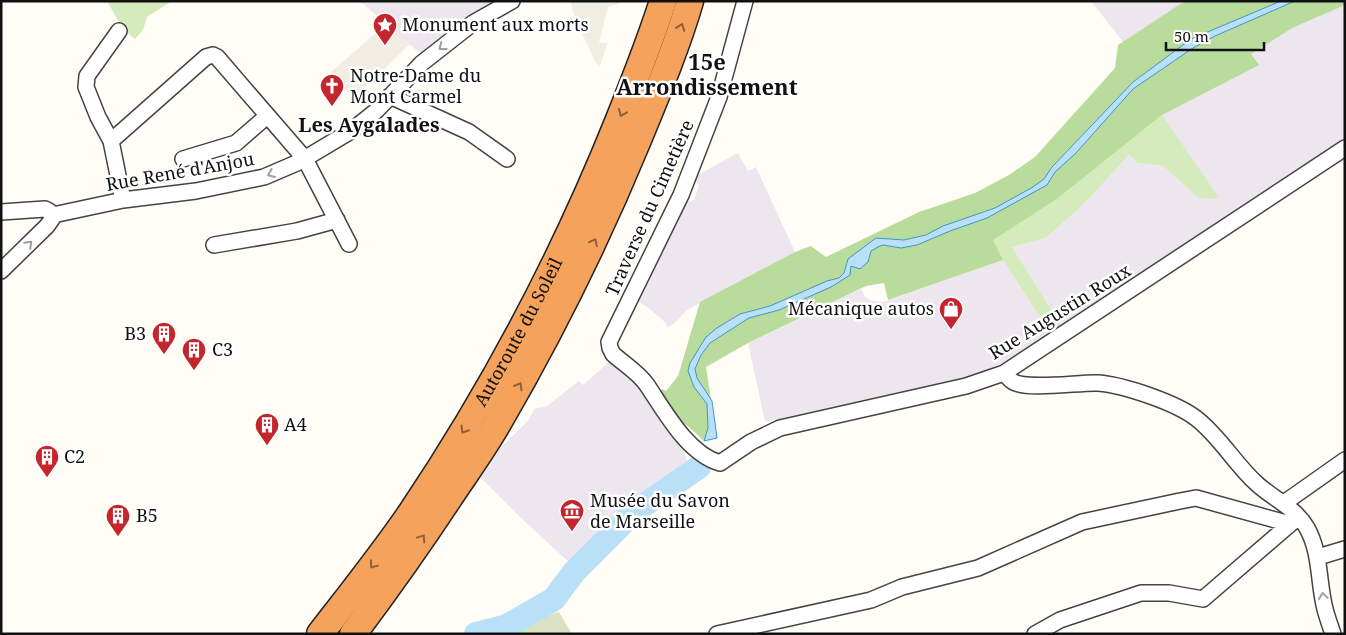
<svg xmlns="http://www.w3.org/2000/svg" width="1346" height="635" viewBox="0 0 1346 635" font-family="'Noto Serif',serif">
<style>
.industrial{fill:#eee6ef}
.green{fill:#d5ebbd}
.forest{fill:#b9dc9c}
.cemetery{fill:#d9e3c4}
.plaza{fill:#f1ede2}
.water{fill:#b9e0f7;stroke:#3f96cf}
.lines{fill:none;stroke-linecap:round;stroke-linejoin:round}
.river{stroke:#b9e0f7;stroke-width:24}
.street-casing{stroke:#444;stroke-width:18}
.highway-casing{stroke:#222;stroke-width:29}
.street{stroke:#fff;stroke-width:15}
.highway{stroke:#f5a25d;stroke-width:26}
.oneway{stroke:#8e613b}
.oneway2{stroke:#a0a0a0}
.labels{text-anchor:middle;stroke-width:5;stroke-linejoin:round;paint-order:stroke}
.poi-label{font-size:18px;fill:#111;stroke:#fff;text-anchor:start}
.street-label{font-size:18px;fill:#111;stroke:#fff}
.quarter-label{font-size:20px;font-weight:bold;fill:#111;stroke:#fff}
.district-label{font-size:22px;font-weight:bold;fill:#111;stroke:#fff}
</style>
<rect width="100%" height="100%" fill="#fffdf5"/>
<path class="industrial" d="M360,1H502L422,55Z
M1091,1H1345V139L1061,325L1012,247L1046,238L1083,205L1129,155L1138,163L1163,166L1198,198L1162,115L1132,93L1134,56Z
M738,153L748,171L756,167L795,252L687,310L674,324L667,327L666,323L646,306L639,302L662,252L681,204L694,200L699,186L694,177Z
M1003,260L1050,333L1010,359L978,374L765,422L748,343L861,289L865,297L870,300L883,302Z
M609,362L635,383L653,405L666,426L665,428L667,431L669,430L683,447L688,466L676,472L655,488L628,501L571,564L521,518L481,478L501,447L528,421L534,409L547,406L579,381L583,385Z"/>
<path class="green" d="M107,1H172L147,17L143,30L135,39L123,29Z
M1162,115L1218,196L1214,199L1198,198L1163,166L1138,163L1129,155L1083,205L1046,238L1012,247L1061,325L1050,333L1003,260L992,240L1057,199Z"/>
<path class="forest" d="M1185,1H1345V5L1294,27L1251,54L1259,65L1162,115L1057,199L993,240L1003,260L888,300L884,283L866,286L748,343L706,367L717,438L704,441L688,426L671,416L660,396L662,389L666,391L678,376L700,302L795,252L811,246L826,257L919,212L975,193L1009,175L1035,157L1115,68L1118,45Z"/>
<path class="cemetery" d="M559,612L572,634H516L540,618Z"/>
<path class="plaza" d="M570,1H620L619,4L608,7L599,43L608,42L600,66L596,63L575,19Z
M386,24L410,44L353,99L341,85V80H339L331,72Z"/>
<path class="water" d="M1281,1H1295L1215,36L1193,48L1133,89L1076,153L1055,172L1047,185L987,218L950,231L917,245L901,248L883,245L878,247L871,251L868,262L860,269L851,266L850,275L831,287L779,310L749,318L710,343L701,355L695,369L697,378L712,401L717,438L704,441L708,428L707,404L694,387L688,371L690,363L706,337L717,328L740,314L770,306L827,281L839,278L844,273L848,259L876,238L904,240L926,235L943,226L995,208L1033,187L1044,179L1052,167L1133,82L1191,39Z"/>
<g class="lines">
<path class="river" d="M476,634L507,626L554,599L574,572L634,512L699,467"/>
<defs>
<path id="street" d="M745,1L719,97L681,195L609,342L610,348L613,354C624,364 639,373 647,385C665,412 688,454 720,463L751,442L780,428L966,386L1004,373L1345,148
M119,31L87,76L86,87L98,117L111,141L123,200
M390,96L469,132L507,159
M111,141L206,57L213,55L217,57L305,159L349,244
M183,159L236,143L267,116
M1,212L45,209L49,211L53,215
M53,215L123,200L196,191L264,177L299,162L351,131L376,111L422,63L473,23L512,1
M214,245L297,231L337,220
M1,271L47,226L52,219L53,215
M1004,373C1007,376 1009,379 1012,381C1025,391 1080,382 1098,383C1124,385 1177,403 1197,419C1220,437 1235,464 1256,483C1273,499 1295,507 1307,528C1321,553 1318,582 1325,609C1327,617 1330,625 1333,634
M1284,503L1345,460
M1318,557L1345,549
M717,634L871,600L902,587L978,568L1082,522L1180,501L1196,498L1290,524
M1035,634L1060,620L1141,593H1169L1203,599L1296,519"/>
<g id="highway">
<path id="s1" d="M320,634C351,594 383,554 411,513C495,388 562,261 618,122C634,82 650,42 663,1"/>
<path d="M353,634C386,590 418,545 449,498C465,474 483,449 498,423C551,332 597,239 637,142C656,96 676,49 690,1"/>
</g>
</defs>
<use href="#street" class="street-casing"/>
<use href="#highway" class="highway-casing"/>
<use href="#street" class="street"/>
<use href="#highway" class="highway"/>
</g>
<defs><path id="oneway-chevron" d="M-2-3.5L2.5 0L-2 3.5" fill="none" stroke-width="1.6" stroke-linecap="round" stroke-linejoin="round" transform="scale(1.25)"/></defs>
<g class="oneway">
<use href="#oneway-chevron" transform="translate(681 27) rotate(-70)"/>
<use href="#oneway-chevron" transform="translate(622 113) rotate(112)"/>
<use href="#oneway-chevron" transform="translate(594 242) rotate(-64)"/>
<use href="#oneway-chevron" transform="translate(519 386) rotate(-60)"/>
<use href="#oneway-chevron" transform="translate(464 430) rotate(122)"/>
<use href="#oneway-chevron" transform="translate(422 538) rotate(-56)"/>
<use href="#oneway-chevron" transform="translate(373 565) rotate(127)"/>
</g>
<g class="oneway2">
<use href="#oneway-chevron" transform="translate(442 47) rotate(142)"/>
<use href="#oneway-chevron" transform="translate(271 174) rotate(157)"/>
<use href="#oneway-chevron" transform="translate(29 244) rotate(-45)"/>
<use href="#oneway-chevron" transform="translate(1323 596) rotate(-98)"/>
</g>
<defs>
<symbol id="sight-pin" viewBox="-11 -11 22 30"><path d="M0 17L-7.5 6A9.5 9.5 0 1 1 7.5 6Z" fill="#c4262e" stroke="#fff"/><path d="M0-6L1.8-2.2L6-1.7L2.9 1.2L3.7 5.4L0 3.3L-3.7 5.4L-2.9 1.2L-6-1.7L-1.8-2.2Z" fill="#fff"/></symbol>
<symbol id="church-pin" viewBox="-11 -11 22 30"><path d="M0 17L-7.5 6A9.5 9.5 0 1 1 7.5 6Z" fill="#c4262e" stroke="#fff"/><path d="M-1.2-6h2.4v3.5h3.3v2.4h-3.3V6h-2.4V-.1h-3.3v-2.4h3.3Z" fill="#fff"/></symbol>
<symbol id="shop-pin" viewBox="-11 -11 22 30"><path d="M0 17L-7.5 6A9.5 9.5 0 1 1 7.5 6Z" fill="#c4262e" stroke="#fff"/><path d="M-5-2.5h2.3a2.7 3.5 0 0 1 5.4 0H5L5.5 6h-11ZM-1.5-2.5h3a1.5 2.3 0 0 0-3 0Z" fill="#fff"/></symbol>
<symbol id="building-pin" viewBox="-11 -11 22 30"><path d="M0 17L-7.5 6A9.5 9.5 0 1 1 7.5 6Z" fill="#c4262e" stroke="#fff"/><path d="M-4-6H4V6H1V3H-1V6H-4ZM-2.5-4.3h1.7v1.8h-1.7ZM.8-4.3h1.7v1.8H.8ZM-2.5-1h1.7V.8h-1.7ZM.8-1h1.7V.8H.8Z" fill="#fff"/></symbol>
<symbol id="museum-pin" viewBox="-11 -11 22 30"><path d="M0 17L-7.5 6A9.5 9.5 0 1 1 7.5 6Z" fill="#c4262e" stroke="#fff"/><path d="M0-6L6-3V-2H-6V-3ZM-5-1h2V3h-2ZM-1-1h2V3h-2ZM3-1h2V3H3ZM-6 4H6V6H-6Z" fill="#fff"/></symbol>
</defs>
<g fill-rule="evenodd">
<use href="#sight-pin" x="371" y="11" width="28" height="38"/>
<use href="#church-pin" x="318" y="72" width="28" height="38"/>
<use href="#shop-pin" x="937" y="295" width="28" height="38"/>
<use href="#building-pin" x="150" y="320" width="28" height="38"/>
<use href="#building-pin" x="180" y="336" width="28" height="38"/>
<use href="#building-pin" x="253" y="411" width="28" height="38"/>
<use href="#building-pin" x="33" y="443" width="28" height="38"/>
<use href="#museum-pin" x="558" y="497" width="28" height="38"/>
<use href="#building-pin" x="104" y="502" width="28" height="38"/>
</g>
<g class="labels">
<g class="poi-label">
<text x="402" y="31">Monument aux morts</text>
<text x="350" y="82">Notre-Dame du<tspan x="350" dy="21">Mont Carmel</tspan></text>
<text x="934" y="315" text-anchor="end">Mécanique autos</text>
<text x="146" y="340" text-anchor="end">B3</text>
<text x="212" y="356">C3</text>
<text x="284" y="431">A4</text>
<text x="64" y="463">C2</text>
<text x="590" y="507">Musée du Savon<tspan x="590" dy="21">de Marseille</tspan></text>
<text x="136" y="522">B5</text>
</g>
<g class="street-label">
<text transform="translate(180 172) rotate(-10)" y="6">Rue René d'Anjou</text>
<text transform="translate(650 208) rotate(-66)" y="6">Traverse du Cimetière</text>
<text transform="translate(1060 312) rotate(-32)" y="6">Rue Augustin Roux</text>
<text dy="6" stroke="none"><textPath href="#s1" startOffset="362">Autoroute du Soleil</textPath></text>
</g>
<g class="quarter-label">
<text x="369" y="132">Les Aygalades</text>
</g>
<g class="district-label">
<text x="707" y="70">15e<tspan x="707" dy="25">Arrondissement</tspan></text>
</g>
</g>
<rect width="1346" height="635" fill="none" stroke="#111111" stroke-width="5"/>
<path d="M1166 42v8h98v-8" fill="none" stroke="#111111" stroke-width="2.5"/>
<text x="1174" y="42" font-size="15" fill="#111111" stroke="#ffffff" stroke-width="4" paint-order="stroke">50 m</text>
</svg>
